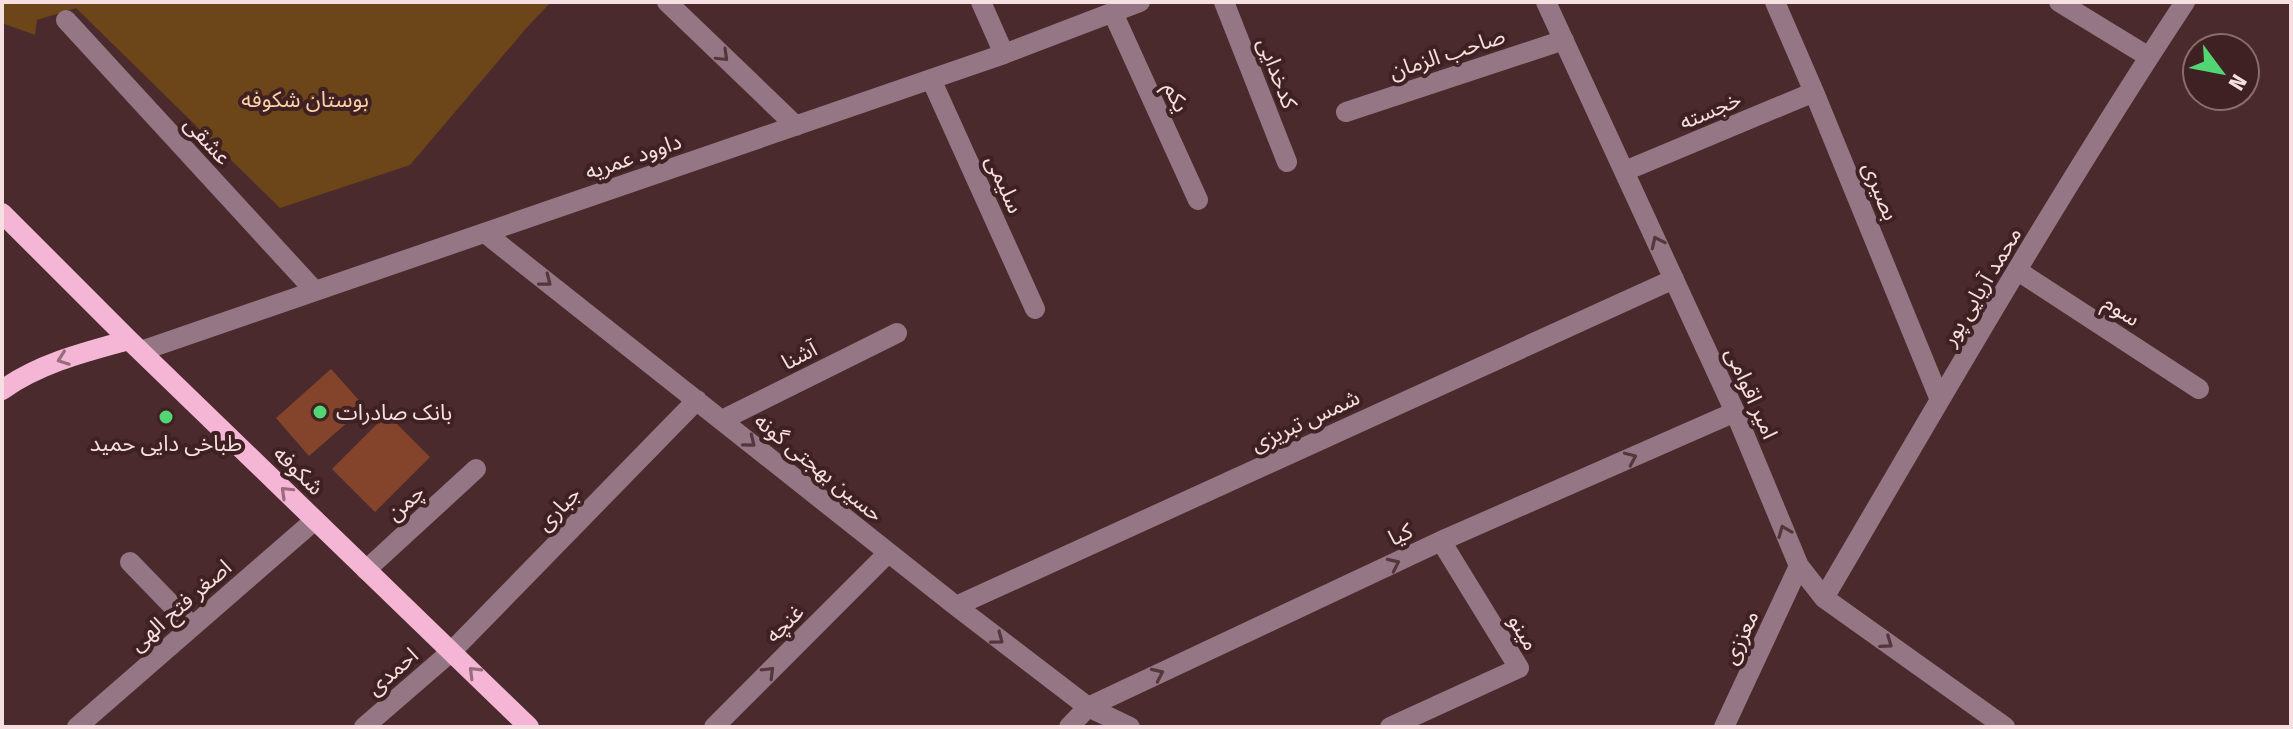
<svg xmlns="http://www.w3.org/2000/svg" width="2293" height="729" viewBox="0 0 2293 729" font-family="'Fira Sans Condensed','Noto Sans Arabic',sans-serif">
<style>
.green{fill:#6c4618}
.building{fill:#84442c}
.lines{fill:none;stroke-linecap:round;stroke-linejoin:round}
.minor{stroke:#947684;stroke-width:20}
.major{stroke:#f4b6d4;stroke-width:20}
.oneway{stroke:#54363b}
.oneway2{stroke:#9a6b7c}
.poi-dot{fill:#52d673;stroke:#3f2023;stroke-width:3}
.labels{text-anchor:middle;stroke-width:8;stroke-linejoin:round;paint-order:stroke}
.street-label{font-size:22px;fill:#f5dfe0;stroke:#3f2023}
.park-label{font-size:22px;fill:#fbd1a5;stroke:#3f2023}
.poi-label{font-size:22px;fill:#f5dfe0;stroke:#3f2023;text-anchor:start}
</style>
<rect width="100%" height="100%" fill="#4a2a2c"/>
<path class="green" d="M2,2H551L529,25L410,165L280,208L76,8L37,20L35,35L2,23Z"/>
<path class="building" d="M331,369L365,407L309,456L276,418Z
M387,414L430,457L375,512L332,469Z"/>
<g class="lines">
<path class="minor" d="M667,2L796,126
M981,2L1004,54
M1224,2L1287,162
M1546,2L1735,412L1799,566L1824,598L2005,727
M1775,2L1814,92L1940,400
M2059,2L2149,57
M1113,13L1198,200
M66,20L315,291
M931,79L1035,309
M1346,112L1564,40
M1625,171L1814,92
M485,233L956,606L1088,707L1130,727
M2018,271L2199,389
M141,351L1004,54L1140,2
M722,420L897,333
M130,562L192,626
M366,570L476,469
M1824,598C1941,398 2057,196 2185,2
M956,606L1674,279
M77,727L315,520
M364,727L452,651L697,400
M714,727L888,553
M1069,727L1088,707L1441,541L1735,412
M1390,727L1519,668L1441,541
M1724,727L1799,566"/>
<path class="major" d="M2,213L129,340L529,727
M2,390C40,363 85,352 129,340"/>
</g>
<defs><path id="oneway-chevron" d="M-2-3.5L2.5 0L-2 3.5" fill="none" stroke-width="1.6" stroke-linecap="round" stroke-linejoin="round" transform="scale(2)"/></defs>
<g class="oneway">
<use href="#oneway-chevron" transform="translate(723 56) rotate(44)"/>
<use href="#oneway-chevron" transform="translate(1657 242) rotate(-115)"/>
<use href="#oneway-chevron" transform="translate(546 281) rotate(38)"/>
<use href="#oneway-chevron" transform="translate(750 442) rotate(39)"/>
<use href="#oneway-chevron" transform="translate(1631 458) rotate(-24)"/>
<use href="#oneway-chevron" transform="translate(1784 531) rotate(-112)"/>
<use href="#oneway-chevron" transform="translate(1394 564) rotate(-25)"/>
<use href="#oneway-chevron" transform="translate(998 639) rotate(37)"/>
<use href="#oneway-chevron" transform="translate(1887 643) rotate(35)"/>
<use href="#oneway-chevron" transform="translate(769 672) rotate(-45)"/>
<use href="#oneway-chevron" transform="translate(1158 674) rotate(-25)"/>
</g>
<g class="oneway2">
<use href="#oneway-chevron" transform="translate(63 359) rotate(160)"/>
<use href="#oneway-chevron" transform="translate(286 492) rotate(-136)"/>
<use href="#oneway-chevron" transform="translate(474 672) rotate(-135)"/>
</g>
<g class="poi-dot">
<circle cx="320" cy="412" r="8"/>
<circle cx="166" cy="417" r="8"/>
</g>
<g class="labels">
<g class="street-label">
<text transform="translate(1447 53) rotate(-18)" y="8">صاحب الزمان</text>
<text transform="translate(1278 73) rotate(69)" y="8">کدخدایی</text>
<text transform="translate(1177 97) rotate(66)" y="8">یکم</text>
<text transform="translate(1710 110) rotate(-23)" y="8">خجسته</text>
<text transform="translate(208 140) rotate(47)" y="8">عشقی</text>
<text transform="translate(633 156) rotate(-19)" y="8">داوود عمریه</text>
<text transform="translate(1005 184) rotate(66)" y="8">سلیمی</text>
<text transform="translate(1881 191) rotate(68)" y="8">بصیری</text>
<text transform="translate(1981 286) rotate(-59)" y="8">محمد آریایی پور</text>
<text transform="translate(2122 310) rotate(33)" y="8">سوم</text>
<text transform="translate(799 355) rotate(-27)" y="8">آشنا</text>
<text transform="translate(1752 393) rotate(66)" y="8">امیر اقوامی</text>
<text transform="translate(1305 420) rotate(-25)" y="8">شمس تبریزی</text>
<text transform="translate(819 467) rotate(39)" y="8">حسین بهجتی گونه</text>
<text transform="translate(299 470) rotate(44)" y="8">شکوفه</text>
<text transform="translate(405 502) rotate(-42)" y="8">چمن</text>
<text transform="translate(558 508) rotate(-46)" y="8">جباری</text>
<text transform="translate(1400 534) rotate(-25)" y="8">کیا</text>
<text transform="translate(180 605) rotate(-41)" y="8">اصغر فتح الهی</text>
<text transform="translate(784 623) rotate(-45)" y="8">غنچه</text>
<text transform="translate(1524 632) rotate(60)" y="8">مینو</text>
<text transform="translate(1740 637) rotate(-65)" y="8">معززی</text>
<text transform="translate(392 671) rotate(-41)" y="8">احمدی</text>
</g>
<g class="park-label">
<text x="305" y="107">بوستان شکوفه</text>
</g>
<g class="poi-label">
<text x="336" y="420">بانک صادرات</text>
<text x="166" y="451" text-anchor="middle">طباخی دایی حمید</text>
</g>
</g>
<rect width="2293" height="729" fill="none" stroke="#f5dfe0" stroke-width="8"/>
<g transform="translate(2221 72) rotate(122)"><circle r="38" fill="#3f2023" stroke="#886c6f" stroke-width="2"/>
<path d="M0-6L14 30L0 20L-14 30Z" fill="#52d673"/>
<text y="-12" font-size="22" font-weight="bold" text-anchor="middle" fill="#f5dfe0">N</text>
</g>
</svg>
